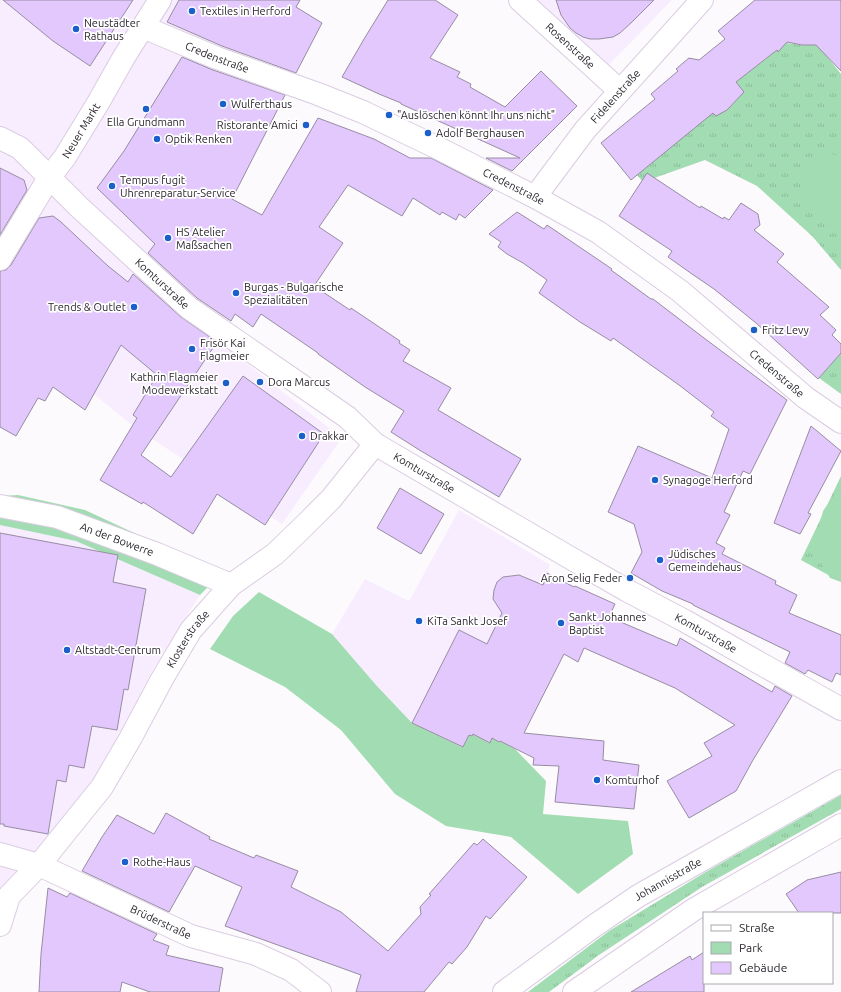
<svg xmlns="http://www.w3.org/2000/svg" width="841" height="992" viewBox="0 0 841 992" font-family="Ubuntu,sans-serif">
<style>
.built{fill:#f8edfe}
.grass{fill:url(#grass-tufts)}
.park{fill:#a2dcb2}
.building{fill:#e2c8fc;stroke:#978da2}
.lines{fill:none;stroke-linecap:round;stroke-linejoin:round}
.minor-casing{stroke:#dacce1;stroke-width:24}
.major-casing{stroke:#dacce1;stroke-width:24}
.minor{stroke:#fff;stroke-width:22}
.major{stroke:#fff;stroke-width:22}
.poi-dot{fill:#1b5fca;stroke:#fff;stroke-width:1.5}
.labels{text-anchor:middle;stroke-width:3.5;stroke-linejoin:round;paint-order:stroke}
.poi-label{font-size:11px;fill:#2b262e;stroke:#fff;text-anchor:start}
.street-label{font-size:11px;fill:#2b262e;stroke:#fff}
</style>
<defs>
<pattern id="grass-tufts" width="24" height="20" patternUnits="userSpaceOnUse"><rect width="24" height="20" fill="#a2dcb2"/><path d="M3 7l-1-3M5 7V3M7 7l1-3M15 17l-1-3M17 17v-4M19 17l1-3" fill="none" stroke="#8cbd99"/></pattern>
</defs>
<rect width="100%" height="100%" fill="#fdfafe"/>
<path class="built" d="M0,0H223L211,16L236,53L161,171L236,244L191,320L342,438L282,524L134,427L15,330L0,352Z
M532,0H672L606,68Z
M459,510L550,565L545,578L543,587L522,578V576L519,575V576L516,577L511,576L503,577L497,582L494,590L493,599L498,607L503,611L534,703L538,705L521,739L499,742L492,739L490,743L469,735L463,747L412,723L376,685L332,634L365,579L409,601Z
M0,525L76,541L200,595L153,669L99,773L0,909Z"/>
<path class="grass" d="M786,43L803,45H826V55L841,74V270L812,236L757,186L705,160L643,182L637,175L712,112L716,116L730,105L731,106L743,91L736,82L777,50L779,52V51L778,49Z
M841,353V394L819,378Z
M841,476V582L801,560Z
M841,795V809L702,887L599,955L549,992H528L609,931L704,873Z"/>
<path class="park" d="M826,152L841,157V233L826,223L800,190L802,162Z
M841,489V582L830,578L818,557L817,536L823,511L837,491Z
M18,495L85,510L205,566L225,570L200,595L76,541L0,525V496Z
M259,592L332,634L376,685L412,723L462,747L469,735L472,736L473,734L489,743L492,738L499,742L500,741L515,749L546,781L543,814L628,821L633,854L578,894L511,837L446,826L395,794L341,730L285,687L210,649L233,616Z"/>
<path class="building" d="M3,0H133L90,66L53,41Z
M179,0H300L296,7L322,23L296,73L222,46L167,22Z
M388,0H435L458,15L430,58L460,72L457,77L471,84L470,87L505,107L541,71L577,106L512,171L486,158H520L401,104V103L379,94L342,77L364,39Z
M556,0H654L632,22L620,33L613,37L599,39H590L583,37L576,33L570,28L561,15Z
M755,0H841V71L816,45H802L787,42L778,52L777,50L736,82L744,92L727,110L716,116L713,113L631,180L601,143L655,99L651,94L678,71L676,69L689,58L699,60L725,39L718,31Z
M182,57L213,70L285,95L232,199L262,215L318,118L374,139L410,158H431L493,190L465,218L459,214L456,220L442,212L440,215L413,198L402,216L348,185L319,227L343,243L314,286L350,310L351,308L400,341L399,343L410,350L403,361L451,388L438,410L521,459L499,497L421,451L391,432L404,411L365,387L318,354V353L261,314L253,327L235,314L231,321L197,298L148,253L155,244L97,188L124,151Z
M0,168L24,180L27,190L0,235Z
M647,173L700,208L701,206L723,219L724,217L729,220L741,203L758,214L760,225L754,230L784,254L777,262L829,307L820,315L836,330L832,335L841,344V353L818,379L756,323L714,289L692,274L668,257L672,251L619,216Z
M517,212L544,229L547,225L612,269L611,270L651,299H653L704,338L787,400L750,474L743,471L724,512L730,515L716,543L725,548L722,554L776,581L775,584L797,595L789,613L841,635V675L836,673L832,682L808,670L805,674L785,663L790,652L693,605V604L662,591L631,573L642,552L634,524L608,512L638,446L712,478L729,429L711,416L714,412L679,385L613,338L611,341L580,322L539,293L547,280L523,263L507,254L498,247L501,242L489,234Z
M53,216L61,222L108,266L128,282L133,274L181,317L217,342L141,455L171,477L243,376L324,434L265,525L217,494L193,534L143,502L142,504L100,480L137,418L133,415L157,375L121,345L85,410L53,387L45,401L38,398L16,436L0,427V271L6,270L11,265L39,218Z
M811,426L841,451L808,513L811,514L800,534L774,523Z
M400,488L444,514L421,554L377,528Z
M0,533L118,555L113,582L146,589L128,690L124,689L117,730L92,726L84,768L69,765L66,782L57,780L48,834L4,826V824H0Z
M547,573L574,587L575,586L615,604L609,617L677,646L680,638L772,692L775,686L792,696L753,760L736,791L689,818L667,781L712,756L704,743L735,725L675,688L584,648L578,662L564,654L524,733L604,741L603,760L639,765L634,809L555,802L559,766L533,765L534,758L500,741L499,742L492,738L490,743L473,734L472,736L469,735L463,747L412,723L459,630L487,644L502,613L493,599L494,590L497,582L503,577L519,575L543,585Z
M166,813L210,837L209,839L254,858L256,855L298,871L291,887L341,912L388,951L421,914L420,907L431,895L429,894L474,843L477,845L483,839L527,877L490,919L486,916L467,947L452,964L449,962L424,992H356L361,975L225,926L242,887L195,866L169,912L82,871L102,837L117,815L154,834Z
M841,872V913H799L786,894L807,880Z
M48,888L67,897L70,893L157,934L153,940L169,946L166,955L223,968L219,992H150L122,982L120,992H39L41,954Z
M704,952V992H631L690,956L692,960Z"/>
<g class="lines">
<defs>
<g id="minor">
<path id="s1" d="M520,0L620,91"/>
<path id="s2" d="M143,27L217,58L318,94L363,112L438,148L535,197L598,232L680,291L806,398L841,422"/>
<path id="s3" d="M0,138L20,148L79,207L189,308L347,417L375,444L567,556L628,591L685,621L841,709"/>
<path id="s4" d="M535,197L585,130L702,0"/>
<path id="s5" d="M0,259L49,178L65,157L98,103L124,57L160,0"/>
<path id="s6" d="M0,506L57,517L157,554L231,585"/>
<path id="s7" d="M0,854L39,865L191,936L256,954L291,970L320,992"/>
<path id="s8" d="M0,925L9,896L39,865L102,787L130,739L162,679L191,630L231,585L275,554L306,524L331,499L375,444"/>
</g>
<g id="major">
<path id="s9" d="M504,992L594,926L638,896L841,781"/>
<path d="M574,992L693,910L841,825"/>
</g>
</defs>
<use href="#minor" class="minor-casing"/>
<use href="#major" class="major-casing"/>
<use href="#minor" class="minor"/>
<use href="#major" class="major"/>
</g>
<g class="poi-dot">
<circle cx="192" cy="11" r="4"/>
<circle cx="76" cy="29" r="4"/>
<circle cx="223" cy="104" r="4"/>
<circle cx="146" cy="109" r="4"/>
<circle cx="389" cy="115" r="4"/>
<circle cx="306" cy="125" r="4"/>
<circle cx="428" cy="133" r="4"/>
<circle cx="157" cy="139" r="4"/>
<circle cx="112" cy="186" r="4"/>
<circle cx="168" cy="238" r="4"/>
<circle cx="236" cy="293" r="4"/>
<circle cx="134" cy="307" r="4"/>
<circle cx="754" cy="330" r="4"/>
<circle cx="192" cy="349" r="4"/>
<circle cx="260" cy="382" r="4"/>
<circle cx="226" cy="383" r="4"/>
<circle cx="302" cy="436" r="4"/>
<circle cx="655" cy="480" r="4"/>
<circle cx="660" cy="560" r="4"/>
<circle cx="630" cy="578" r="4"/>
<circle cx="419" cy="621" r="4"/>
<circle cx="561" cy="623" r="4"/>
<circle cx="67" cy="650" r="4"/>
<circle cx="597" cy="780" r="4"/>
<circle cx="125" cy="862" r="4"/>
</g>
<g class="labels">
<g class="poi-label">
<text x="200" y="15">Textiles in Herford</text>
<text x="84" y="27">Neustädter<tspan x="84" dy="13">Rathaus</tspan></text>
<text x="231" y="108">Wulferthaus</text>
<text x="397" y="119">"Auslöschen könnt Ihr uns nicht"</text>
<text x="146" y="126" text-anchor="middle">Ella Grundmann</text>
<text x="298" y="129" text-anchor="end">Ristorante Amici</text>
<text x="436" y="137">Adolf Berghausen</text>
<text x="165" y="143">Optik Renken</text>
<text x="120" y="184">Tempus fugit<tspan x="120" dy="13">Uhrenreparatur-Service</tspan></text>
<text x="176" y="236">HS Atelier<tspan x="176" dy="13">Maßsachen</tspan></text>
<text x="244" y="291">Burgas - Bulgarische<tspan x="244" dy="13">Spezialitäten</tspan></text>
<text x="126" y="311" text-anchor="end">Trends &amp; Outlet</text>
<text x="762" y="334">Fritz Levy</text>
<text x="200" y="347">Frisör Kai<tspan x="200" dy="13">Flagmeier</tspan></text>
<text x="218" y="381" text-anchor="end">Kathrin Flagmeier<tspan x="218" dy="13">Modewerkstatt</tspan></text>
<text x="268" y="386">Dora Marcus</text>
<text x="310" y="440">Drakkar</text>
<text x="663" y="484">Synagoge Herford</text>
<text x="668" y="558">Jüdisches<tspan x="668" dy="13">Gemeindehaus</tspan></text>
<text x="622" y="582" text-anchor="end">Aron Selig Feder</text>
<text x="569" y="621">Sankt Johannes<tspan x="569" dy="13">Baptist</tspan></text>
<text x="427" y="625">KiTa Sankt Josef</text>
<text x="75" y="654">Altstadt-Centrum</text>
<text x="605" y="784">Komturhof</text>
<text x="133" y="866">Rothe-Haus</text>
</g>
<g class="street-label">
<text dy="4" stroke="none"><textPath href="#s1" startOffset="68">Rosenstraße</textPath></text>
<text dy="4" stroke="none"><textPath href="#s2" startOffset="80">Credenstraße</textPath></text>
<text dy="4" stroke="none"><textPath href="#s4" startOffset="129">Fidelenstraße</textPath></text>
<text dy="4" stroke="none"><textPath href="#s5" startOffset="152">Neuer Markt</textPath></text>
<text dy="4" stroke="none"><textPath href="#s2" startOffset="404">Credenstraße</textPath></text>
<text dy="4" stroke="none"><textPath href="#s3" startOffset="219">Komturstraße</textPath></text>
<text dy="4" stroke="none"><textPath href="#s2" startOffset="728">Credenstraße</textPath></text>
<text dy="4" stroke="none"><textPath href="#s3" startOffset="543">Komturstraße</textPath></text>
<text dy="4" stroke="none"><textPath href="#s6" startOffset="122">An der Bowerre</textPath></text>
<text dy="4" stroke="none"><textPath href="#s3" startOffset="867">Komturstraße</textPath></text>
<text dy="4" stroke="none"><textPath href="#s8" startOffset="345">Klosterstraße</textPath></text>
<text dy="4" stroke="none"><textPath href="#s9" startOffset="199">Johannisstraße</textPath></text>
<text dy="4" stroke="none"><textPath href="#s7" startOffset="175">Brüderstraße</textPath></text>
</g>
</g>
<rect x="703" y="912" width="130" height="72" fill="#ffffff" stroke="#aaa8ab"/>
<rect x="711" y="925" width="20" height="6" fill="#ffffff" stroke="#aaa8ab"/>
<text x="739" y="932" font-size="12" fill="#2b262e">Straße</text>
<rect x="711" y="942" width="20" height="12" fill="#a2dcb2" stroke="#aaa8ab"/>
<text x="739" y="952" font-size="12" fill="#2b262e">Park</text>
<rect x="711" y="962" width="20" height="12" fill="#e2c8fc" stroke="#aaa8ab"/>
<text x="739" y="972" font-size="12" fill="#2b262e">Gebäude</text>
</svg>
